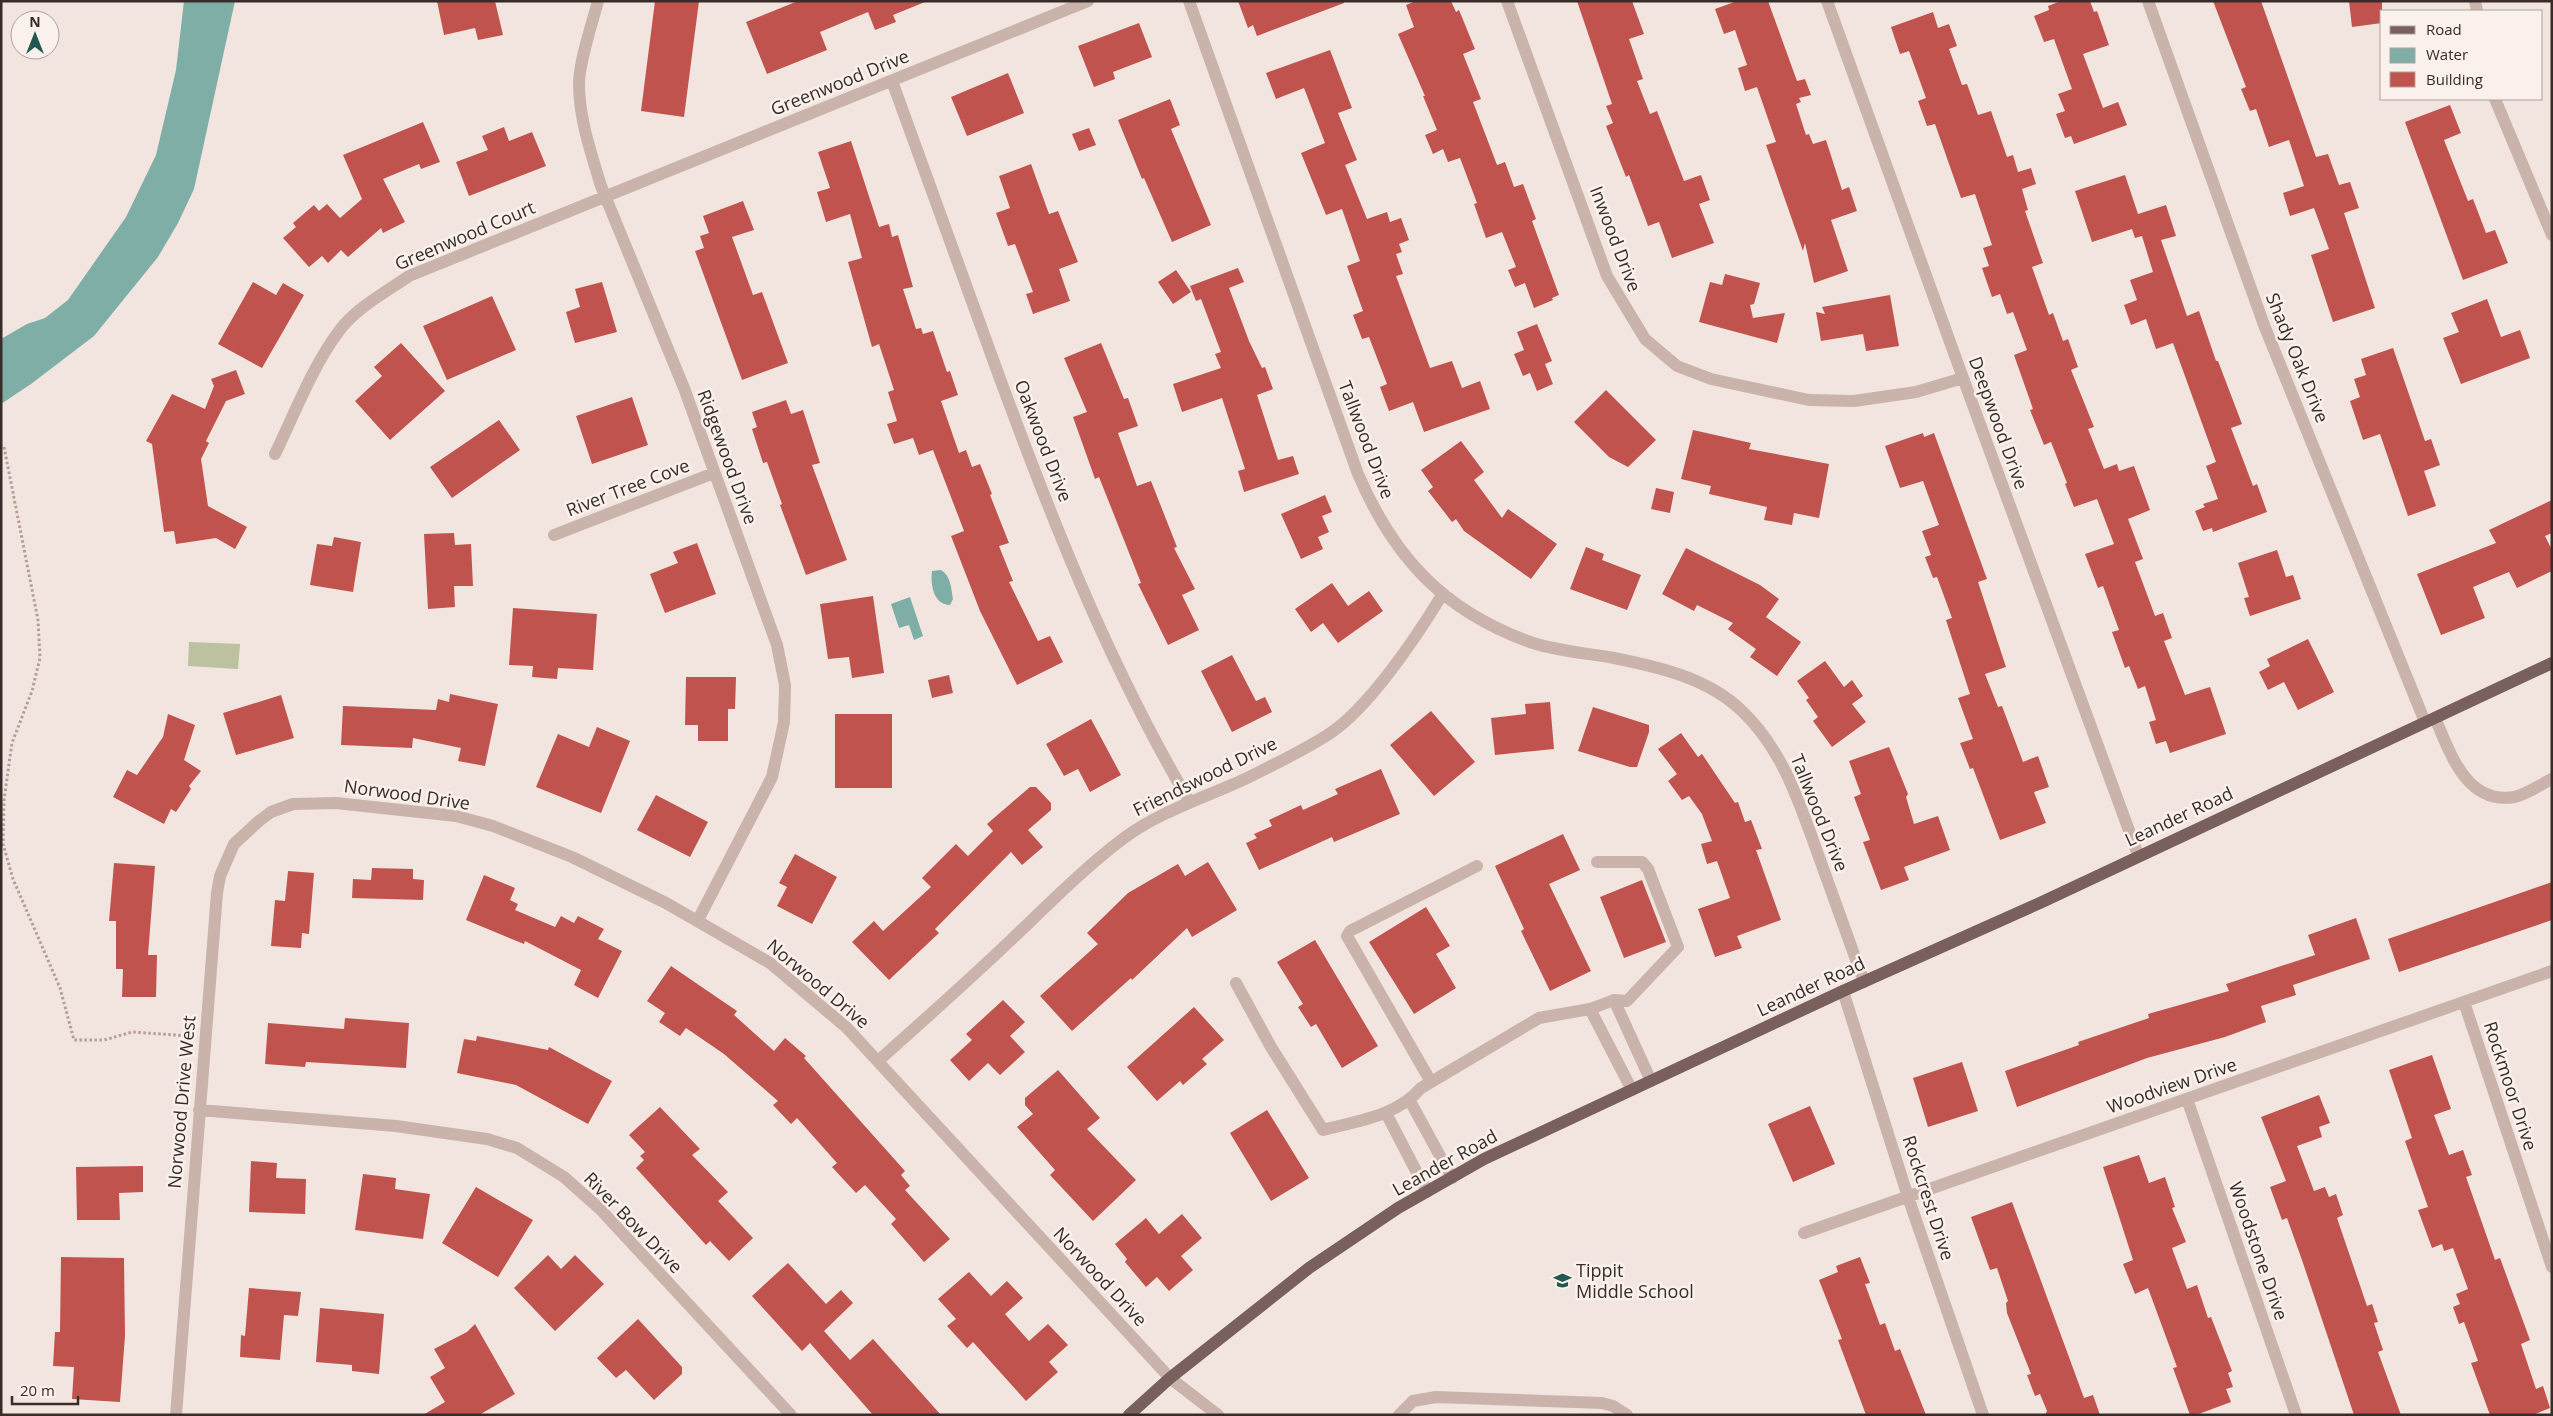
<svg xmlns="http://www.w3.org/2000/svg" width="2553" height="1416" viewBox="0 0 2553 1416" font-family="'Open Sans',sans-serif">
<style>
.green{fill:#bcc1a0}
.water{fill:#7faea6}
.building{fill:#c1534f}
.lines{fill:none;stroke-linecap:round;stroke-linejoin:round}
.path{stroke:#b69d96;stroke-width:3;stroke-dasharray:2.5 2.5;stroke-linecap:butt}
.minor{stroke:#cab3ab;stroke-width:12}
.major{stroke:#79605c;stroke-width:12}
.labels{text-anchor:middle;stroke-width:5;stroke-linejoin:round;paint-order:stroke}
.street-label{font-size:18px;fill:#382c2a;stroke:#faf0ec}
.poi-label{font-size:18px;fill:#382c2a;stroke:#faf0ec;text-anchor:start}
</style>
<rect width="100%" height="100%" fill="#f2e5df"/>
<path class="green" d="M189,642L240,644L238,669L188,666Z"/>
<path class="water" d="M184,1H235L194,189L178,223L158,257L94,336L31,384L1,404V339L27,324L45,318L68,300L126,217L156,155L176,70Z
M941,570C951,576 951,588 953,599L950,605C934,605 930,585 932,571Z
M910,597L923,636L914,640L909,625L899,628L891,604Z"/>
<path class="building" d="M437,1H495L503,35L478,40L475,28L444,35Z
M655,1H699L684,117L641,111Z
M798,1H925V2L893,15L896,22L875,30L868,12L820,32L827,50L767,74L746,22Z
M1238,1H1344V3L1257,36L1253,25L1248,28Z
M1416,1H1451L1456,12L1459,10L1475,49L1463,54L1481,99L1473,102L1497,165L1505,162L1514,187L1523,184L1536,219L1532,221L1559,295L1552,298L1553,300L1534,308L1525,283L1515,287L1508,270L1516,267L1502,232L1486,238L1474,204L1477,203L1460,158L1448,162L1443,149L1433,154L1425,135L1437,130L1423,96H1425L1398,34L1414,27L1406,5Z
M1577,1H1632L1644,34L1629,39L1643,79L1637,81L1650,114L1657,111L1684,181L1701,175L1710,200L1699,204L1714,243L1672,258L1659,222L1648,226L1629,175L1626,177L1606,126L1613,123L1606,106L1612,104Z
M1737,1H1768L1797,81L1805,79L1811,95L1799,98L1801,102L1796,104L1806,135L1809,134L1813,144L1826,140L1842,190L1849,187L1857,211L1831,220L1848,271L1814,283L1805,243L1803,251L1766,145L1776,142L1757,87L1745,91L1738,68L1747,65L1735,30L1724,34L1715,9Z
M2061,1H2090L2094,12L2097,11L2109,45L2083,54L2103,108L2118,102L2127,125L2074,144L2071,136L2065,138L2056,114L2065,111L2058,94L2072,89L2054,39L2044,42L2034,16L2049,10L2048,6Z
M2213,1H2261L2316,157L2328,154L2339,185L2350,182L2359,208L2344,213L2375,308L2333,322L2311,255L2329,249L2314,208L2290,216L2283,193L2304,186L2289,140L2269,147L2256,109L2250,111L2241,89L2246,87Z
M2349,1H2382V23L2352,27Z
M1933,12L1938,28L1949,24L1957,46L1949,49L1962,85L1967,84L1978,115L1991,111L2007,157L2013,155L2018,172L2031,168L2036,184L2022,189L2028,210L2025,211L2043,263L2032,267L2049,315L2053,313L2063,341L2068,339L2078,367L2071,370L2094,427L2088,429L2104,469L2117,464L2119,471L2134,466L2150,510L2128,519L2143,559L2135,562L2155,616L2163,613L2172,638L2164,641L2185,695L2210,687L2226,734L2170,753L2166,741L2156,744L2149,722L2156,720L2145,686L2138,689L2129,666L2125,668L2112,632L2119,630L2103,586L2098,588L2085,554L2114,544L2097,499L2074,507L2065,484L2067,483L2051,442L2044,445L2030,410L2033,409L2014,355L2027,350L2013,312L2007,314L2000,294L1992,297L1982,268L1989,266L1983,248L1992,245L1975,194L1961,198L1935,124L1927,126L1918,101L1926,98L1909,51L1900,54L1891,27Z
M1139,23L1152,57L1113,72L1115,79L1094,87L1078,46Z
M1330,50L1352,108L1338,113L1357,160L1345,165L1367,219L1387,212L1390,222L1401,218L1409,240L1399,244L1402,252L1396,254L1403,274L1396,276L1430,368L1452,361L1462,388L1480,381L1490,409L1424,432L1413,402L1389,411L1380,387L1387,384L1369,337L1362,339L1353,315L1363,311L1347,266L1360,261L1342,209L1326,215L1301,153L1325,143L1304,88L1276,99L1266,73Z
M1008,73L1024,113L967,136L951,97Z
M1170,99L1180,125L1171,129L1211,225L1172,242L1144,178L1142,179L1118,120Z
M2450,105L2461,133L2444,140L2468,201L2473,199L2486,233L2495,230L2508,263L2463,280L2405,122Z
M423,122L440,162L421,169L419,164L383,179L405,222L383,233L381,228L348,257L341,250L328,263L322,256L309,267L283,238L296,227L293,223L314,205L319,211L327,204L340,218L362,199L343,155Z
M504,127L509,141L532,132L546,166L469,196L456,162L488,150L482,136Z
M1089,128L1096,145L1079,151L1072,134Z
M851,141L879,227L889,224L892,237L898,235L913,287L903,289L916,329L921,328L923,334L933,331L947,372L950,371L958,395L941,401L959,453L966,450L972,467L980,464L992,494L990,495L1009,543L999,546L1013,581L1009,582L1038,641L1050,636L1063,662L1017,685L980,611L951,536L964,531L933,450L919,455L913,438L894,444L887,424L897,421L888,392L894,390L879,344L872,347L848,262L862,258L850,214L826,222L817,192L830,188L818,152Z
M1031,164L1049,214L1058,211L1078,262L1059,269L1070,301L1033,314L1026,294L1033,292L1015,244L1008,246L996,213L1010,208L999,176Z
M2125,175L2138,214L2166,205L2176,236L2161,240L2187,316L2199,311L2216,361H2218L2242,424L2231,428L2253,486L2257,484L2267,512L2213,532L2212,528L2203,531L2195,511L2205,507L2203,504L2218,499L2206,466L2216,462L2173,343L2156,349L2146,319L2131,325L2124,305L2137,300L2130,280L2153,272L2142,236L2135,238L2132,229L2092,242L2075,191Z
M743,201L754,230L732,237L753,295L762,292L788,363L742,380L695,251L704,248L700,236L709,233L703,216Z
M1238,268L1244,282L1229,288L1249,341L1262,368L1265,367L1273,389L1257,395L1278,460L1293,456L1299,474L1244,492L1238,471L1245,469L1222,398L1182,412L1173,384L1221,368L1215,354L1221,352L1201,299L1196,301L1190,286Z
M1176,270L1191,292L1173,304L1158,282Z
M1725,274L1760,283L1754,304L1750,305L1753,318L1785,313L1777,343L1699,322L1710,282L1722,285Z
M253,282L276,295L283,283L304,295L262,368L218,344Z
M602,282L617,332L575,343L566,312L580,307L575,289Z
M1890,295L1899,346L1866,351L1863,334L1821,341L1816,312L1825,314L1822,307Z
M492,296L516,350L447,380L423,326Z
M2487,299L2501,337L2520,330L2530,358L2461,384L2443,338L2459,332L2451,313Z
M1537,324L1552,361L1545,364L1553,384L1537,391L1530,373L1523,376L1514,354L1524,350L1517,332Z
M401,343L445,391L390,440L355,401L382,376L374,367Z
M1101,343L1124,399L1128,398L1138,426L1118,433L1137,486L1151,481L1177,547L1174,548L1195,589L1182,595L1199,630L1168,645L1138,584L1141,583L1099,477L1095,479L1073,417L1087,412L1064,358Z
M2393,348L2425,441L2431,439L2440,465L2424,471L2436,506L2408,516L2380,434L2363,440L2350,401L2360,397L2354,379L2366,375L2361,359Z
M236,370L245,394L226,401L206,441L209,443L201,459L208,506L247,527L235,549L216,538L176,544L174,531L164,532L152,444L146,441L172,394L205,409L214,386L211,379Z
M1606,390L1656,440L1628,467L1609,457L1574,422Z
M632,397L648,445L592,464L576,416Z
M786,400L791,414L803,410L820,463L812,465L847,560L806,575L780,505L782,504L767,462L763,463L752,429L757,427L752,412Z
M499,420L520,450L452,498L430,467Z
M1693,430L1751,443L1749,449L1829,464L1819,518L1794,513L1792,525L1764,520L1767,507L1709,494L1711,486L1681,479Z
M1923,433L1924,437L1934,433L1987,579L1978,582L2006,667L1985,674L1998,707L2002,706L2023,762L2038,756L2049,787L2034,792L2046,823L2000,840L1973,768L1970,769L1960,743L1973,739L1958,698L1970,694L1946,620L1952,618L1937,577L1933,578L1925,557L1931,555L1922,531L1939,525L1923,481L1900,488L1885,446Z
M1461,441L1484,472L1474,480L1502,518L1508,509L1557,544L1531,579L1464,531L1456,519L1452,522L1428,491L1433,487L1421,470Z
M1656,488L1674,492L1670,513L1651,509Z
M1325,495L1332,512L1322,516L1329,532L1318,537L1323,549L1301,559L1281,514Z
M2552,500V533L2545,536L2552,550V571L2517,588L2509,572L2473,587L2485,618L2441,635L2417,574L2496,543L2489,530Z
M454,533L455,545L471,544L473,586H454L455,607L428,609L424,534Z
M334,537L361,542L353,592L310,585L317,544L332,546Z
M697,543L716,594L665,613L650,574L678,563L673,552Z
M1586,547L1604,554L1602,560L1641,575L1627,610L1570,589Z
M1686,548L1760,585L1779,599L1766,617L1801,642L1777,676L1750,657L1756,649L1728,629L1733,623L1697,605L1694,611L1662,594Z
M2277,550L2286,577L2293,575L2301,599L2250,616L2244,598L2249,597L2238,563Z
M1332,583L1348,606L1369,591L1383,611L1338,643L1323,623L1311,632L1295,609Z
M873,596L884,673L852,678L849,657L828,659L820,604Z
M513,608L597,614L593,670L558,668L557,679L532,677L533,666L509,665Z
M2308,639L2334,692L2298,710L2284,682L2268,690L2259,672L2270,666L2267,659Z
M1232,655L1256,701L1265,697L1272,712L1232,732L1201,671Z
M1825,661L1844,687L1852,680L1863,696L1852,704L1866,722L1832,747L1813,721L1818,717L1806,700L1809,698L1797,681Z
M949,675L953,693L932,698L928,680Z
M686,677H736L735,709H728V741H698V725H685Z
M450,694L498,704L485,766L458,761L461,748L413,738L412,748L341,745L343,706L436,710L438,699L449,702Z
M281,695L294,738L236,755L223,713Z
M1550,702L1554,749L1495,755L1491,718L1526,714L1525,704Z
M1593,707L1649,725V732L1637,767H1630L1578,751Z
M1431,711L1475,762L1434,796L1390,745Z
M168,714L195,725L184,760L201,771L189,786L191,789L176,812L171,809L164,824L113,797L127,770L137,775L163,737Z
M835,714H892V788H835Z
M1091,719L1121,775L1090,792L1078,769L1064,776L1046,744Z
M597,727L630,741L601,813L536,787L558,734L589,747Z
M1681,733L1698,757L1702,754L1735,803L1738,802L1745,822L1751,820L1762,849L1756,850L1781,920L1737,936L1742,948L1715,957L1698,909L1730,898L1717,861L1707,864L1701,844L1712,841L1702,814L1689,796L1682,800L1668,781L1677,774L1658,749Z
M1889,747L1908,794L1906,797L1914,824L1938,816L1950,850L1904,867L1909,880L1881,890L1863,842L1870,840L1854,797L1861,794L1849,761Z
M1381,769L1400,814L1334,842L1332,837L1259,870L1246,843L1257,838L1254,834L1272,826L1269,820L1301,805L1303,810L1338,794L1335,789Z
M1030,787H1036L1051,803V810L1028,830L1043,847L1022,865L1011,852L935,929L939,933L889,980L852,942L874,921L883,931L931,887L922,878L956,844L968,856L993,831L987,824Z
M656,795L708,822L690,857L637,830Z
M1563,834L1580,870L1549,884L1591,971L1550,991L1521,931L1524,929L1495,866Z
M795,854L837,877L812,924L777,906L787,887L779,883Z
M1208,862L1237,910L1192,937L1187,928L1132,980L1131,978L1072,1031L1040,996L1098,944L1087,933L1128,893L1178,864L1185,876Z
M114,863L155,866L148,955H157L156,997H122L123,969H116V921H109Z
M372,868L413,869V879L424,880L423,900L352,898L353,879L371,880Z
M288,871L314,873L309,934L302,933L301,948L271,946L275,900L285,901Z
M484,875L515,888L510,900L518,904L515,910L555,927L561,916L574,923L578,916L604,929L598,939L622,951L598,998L574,985L581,970L525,941L524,944L466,920Z
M1642,880L1666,942L1624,958L1600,897Z
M2552,882V920L2399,972L2388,939Z
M1426,907L1450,946L1436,954L1456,988L1414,1014L1369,942Z
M2356,918L2370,959L2293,985L2296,995L2261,1006L2266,1022L2225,1037L2147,1058L2017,1107L2005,1071L2079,1045L2078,1042L2149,1018L2148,1014L2229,991L2226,984L2315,955L2308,935Z
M1315,940L1378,1046L1342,1068L1316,1024L1311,1027L1298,1007L1303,1004L1277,962Z
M671,966L737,1011L734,1015L774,1051L785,1038L806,1056L804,1058L905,1171L901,1175L910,1186L905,1190L950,1239L924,1262L891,1224L896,1219L865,1185L856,1193L832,1167L837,1163L797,1118L791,1124L773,1105L778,1101L724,1054L686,1028L680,1036L659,1022L665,1013L647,1001Z
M1003,1000L1025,1022L1010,1036L1025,1052L1000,1075L988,1063L969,1081L950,1060L972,1040L966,1034Z
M1194,1007L1224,1040L1202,1059L1207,1064L1183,1085L1180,1081L1157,1101L1127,1067Z
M345,1018L409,1023L406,1068L306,1062L305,1067L265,1064L268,1023L344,1029Z
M477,1036L548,1050L549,1047L612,1081L588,1124L516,1085L457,1073L464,1039L476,1041Z
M2432,1055L2451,1109L2434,1115L2449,1155L2463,1150L2472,1175L2466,1177L2495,1260L2500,1258L2530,1340L2521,1344L2536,1389L2543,1386L2550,1408L2533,1415H2490L2471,1363L2478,1361L2464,1322L2459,1324L2453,1307L2460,1304L2456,1294L2468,1289L2453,1248L2444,1251L2442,1244L2432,1248L2418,1210L2428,1207L2405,1141L2412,1138L2389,1070Z
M1962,1062L1978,1111L1928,1127L1913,1078Z
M1058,1070L1100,1118L1087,1129L1136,1180L1093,1221L1050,1175L1055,1170L1017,1127L1033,1114L1025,1105V1098Z
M2319,1095L2330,1123L2319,1127L2322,1137L2297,1146L2314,1191L2325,1187L2329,1197L2336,1194L2343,1215L2337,1218L2367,1306L2372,1304L2378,1322L2374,1323L2383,1350L2378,1352L2401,1415H2354L2303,1263L2287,1218L2282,1220L2270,1187L2286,1181L2261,1117Z
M1810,1106L1835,1164L1793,1182L1768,1124Z
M660,1107L700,1149L692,1155L728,1192L718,1201L753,1238L729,1261L710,1241L706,1245L636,1168L644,1160L640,1156L645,1152L629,1135Z
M1267,1110L1309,1178L1271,1201L1230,1133Z
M2139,1155L2149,1183L2165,1177L2175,1207L2172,1208L2186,1242L2172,1248L2187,1289L2197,1285L2208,1318L2211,1317L2232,1371L2228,1373L2233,1387L2226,1389L2231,1402L2196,1415H2190L2173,1368L2177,1367L2148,1288L2135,1294L2123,1264L2133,1260L2103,1167Z
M251,1161L277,1163L276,1178L306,1179L305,1214L249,1212Z
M143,1166V1192L119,1193L120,1220H77L76,1167Z
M363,1174L396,1178L395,1189L430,1194L423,1239L355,1230Z
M476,1187L533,1220L498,1277L442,1243Z
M2012,1202L2084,1398L2093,1395L2100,1415H2045L2047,1411L2040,1394L2035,1396L2027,1375L2031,1374L2007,1313L2006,1303L2008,1301L1997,1268L1990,1270L1971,1217Z
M1182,1214L1202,1238L1181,1256L1193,1270L1169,1291L1157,1277L1146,1287L1125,1262L1127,1259L1115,1244L1146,1218L1159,1234Z
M548,1255L561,1269L575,1255L604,1284L555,1331L514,1288Z
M61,1257L124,1258L125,1336L120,1402L72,1399L74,1367L53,1366L55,1332H60Z
M1860,1257L1870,1283L1865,1284L1880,1325L1885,1323L1895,1351L1900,1349L1926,1415H1866L1838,1340L1842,1339L1819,1280L1838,1272L1836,1266Z
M788,1263L826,1304L841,1290L853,1303L824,1331L850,1360L873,1339L941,1415H873L810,1343L802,1351L752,1296Z
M969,1272L991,1296L1007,1281L1023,1298L1005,1314L1029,1341L1048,1324L1068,1345L1049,1362L1058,1372L1026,1401L973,1342L967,1348L947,1326L956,1319L938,1299Z
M249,1288L301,1292L298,1316L284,1315L280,1360L240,1357L241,1335L245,1336Z
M320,1308L384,1314L379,1374L352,1371V1365L316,1362Z
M638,1319L682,1367V1374L654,1400L626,1370L616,1378L597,1358Z
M475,1324L515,1394L479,1415H423L445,1402L430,1377L445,1368L434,1349L467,1332Z"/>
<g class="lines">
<path class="path" d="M4,447L38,620L40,658L32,691L12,743L4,800L3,844L13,879L60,988L74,1040H104L132,1032L189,1036"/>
<path class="minor" d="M598,1C592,24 579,62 579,84C579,118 591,153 601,186L684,388L777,645L785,685L784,722L772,777L698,920
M1189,1L1358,474C1394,558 1444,611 1530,642C1556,651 1587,653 1614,658C1659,667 1708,678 1742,711C1784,751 1800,805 1819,857C1834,899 1849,940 1864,982
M1507,1L1607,276L1645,339L1677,366L1711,379L1809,400L1854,401L1916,392L1963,378
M1827,1L1963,378L2138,855
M2148,1L2264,325L2425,722
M2475,1L2477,11
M892,81C925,172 958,263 991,354C1047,508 1106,660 1189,801
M2495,99L2552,235
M275,454C295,413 312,367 339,331C356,308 386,292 409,276L1088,1
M554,535L714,473
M2435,718C2450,752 2466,805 2514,797C2526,795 2541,784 2552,779
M1236,983L1271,1047L1323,1130C1358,1121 1397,1116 1421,1088L1539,1018L1590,1009L1614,1000L1627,1001L1678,947L1648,869L1642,862H1597
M1843,991L1908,1197L1983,1415
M1614,1000L1651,1081
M2464,1002L2552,1267
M1590,1009L1632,1090
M878,1061C923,1021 968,981 1012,939C1048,905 1084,868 1124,838C1161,811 1204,798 1245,779C1273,765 1303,751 1329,734C1369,708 1417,636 1442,595
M1431,1082L1347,936L1350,931L1477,866
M2187,1099L2296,1415
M1410,1101L1452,1178
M199,1110L396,1126L487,1139L517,1148L564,1177L600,1209L791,1415
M1386,1113L1427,1192
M1804,1233L2552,971
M176,1415L217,893L220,876L234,844L259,821L271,812L293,804L336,803L456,816L493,826L572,857L666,903L770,963L847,1028L1170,1378L1218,1415
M1399,1415L1413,1401L1436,1397L1602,1403L1613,1406L1627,1415"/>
<path class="major" d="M1129,1415L1170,1378L1309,1268L1398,1208L1484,1159L1843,991L2042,902L2552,663"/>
</g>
<defs>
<symbol id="school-bare" viewBox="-9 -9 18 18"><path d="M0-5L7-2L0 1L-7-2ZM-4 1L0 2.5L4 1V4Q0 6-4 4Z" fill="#215850" stroke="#faf0ec" stroke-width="2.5" paint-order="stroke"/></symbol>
</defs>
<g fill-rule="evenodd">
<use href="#school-bare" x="1550" y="1268" width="25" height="25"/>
</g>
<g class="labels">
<g class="street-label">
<text transform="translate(840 83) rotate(-22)" y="6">Greenwood Drive</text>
<text transform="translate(465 236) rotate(-23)" y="6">Greenwood Court</text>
<text transform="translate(1615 239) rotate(69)" y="6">Inwood Drive</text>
<text transform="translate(2297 358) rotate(68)" y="6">Shady Oak Drive</text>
<text transform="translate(1998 423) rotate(70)" y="6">Deepwood Drive</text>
<text transform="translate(1366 440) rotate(69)" y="6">Tallwood Drive</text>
<text transform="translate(1043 441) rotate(69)" y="6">Oakwood Drive</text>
<text transform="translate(727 457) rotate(70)" y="6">Ridgewood Drive</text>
<text transform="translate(628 488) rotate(-21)" y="6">River Tree Cove</text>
<text transform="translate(1205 777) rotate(-26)" y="6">Friendswood Drive</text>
<text transform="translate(407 795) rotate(8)" y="6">Norwood Drive</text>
<text transform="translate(1819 813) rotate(68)" y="6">Tallwood Drive</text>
<text transform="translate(2179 817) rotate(-25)" y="6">Leander Road</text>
<text transform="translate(818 984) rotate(40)" y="6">Norwood Drive</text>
<text transform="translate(1811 987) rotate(-25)" y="6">Leander Road</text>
<text transform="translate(2172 1086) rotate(-19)" y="6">Woodview Drive</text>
<text transform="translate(2510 1086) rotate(72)" y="6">Rockmoor Drive</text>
<text transform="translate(182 1102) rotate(-85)" y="6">Norwood Drive West</text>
<text transform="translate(1445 1163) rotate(-29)" y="6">Leander Road</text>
<text transform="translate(1928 1198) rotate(72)" y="6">Rockcrest Drive</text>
<text transform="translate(633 1223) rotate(46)" y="6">River Bow Drive</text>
<text transform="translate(2258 1251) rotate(71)" y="6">Woodstone Drive</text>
<text transform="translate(1100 1277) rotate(47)" y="6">Norwood Drive</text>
</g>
<g class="poi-label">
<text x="1576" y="1277">Tippit<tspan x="1576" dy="21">Middle School</tspan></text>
</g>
</g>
<rect width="2553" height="1416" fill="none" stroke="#382c2a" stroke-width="5"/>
<rect x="2380" y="10" width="162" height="90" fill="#faf0ec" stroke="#aca29e"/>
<rect x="2390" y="26" width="25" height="8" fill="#79605c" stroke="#aca29e"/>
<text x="2426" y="35" font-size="15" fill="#382c2a">Road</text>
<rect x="2390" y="48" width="25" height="15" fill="#7faea6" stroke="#aca29e"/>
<text x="2426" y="60" font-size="15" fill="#382c2a">Water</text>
<rect x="2390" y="72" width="25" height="15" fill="#c1534f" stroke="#aca29e"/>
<text x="2426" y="85" font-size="15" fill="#382c2a">Building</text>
<g transform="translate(35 35)"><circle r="24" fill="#faf0ec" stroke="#aca29e"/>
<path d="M0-4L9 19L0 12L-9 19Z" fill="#215850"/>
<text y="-8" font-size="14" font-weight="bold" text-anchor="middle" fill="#382c2a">N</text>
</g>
<path d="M12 1396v8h66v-8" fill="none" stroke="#382c2a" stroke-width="2.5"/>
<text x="20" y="1396" font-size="15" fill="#382c2a" stroke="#faf0ec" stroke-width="4" paint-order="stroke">20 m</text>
</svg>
